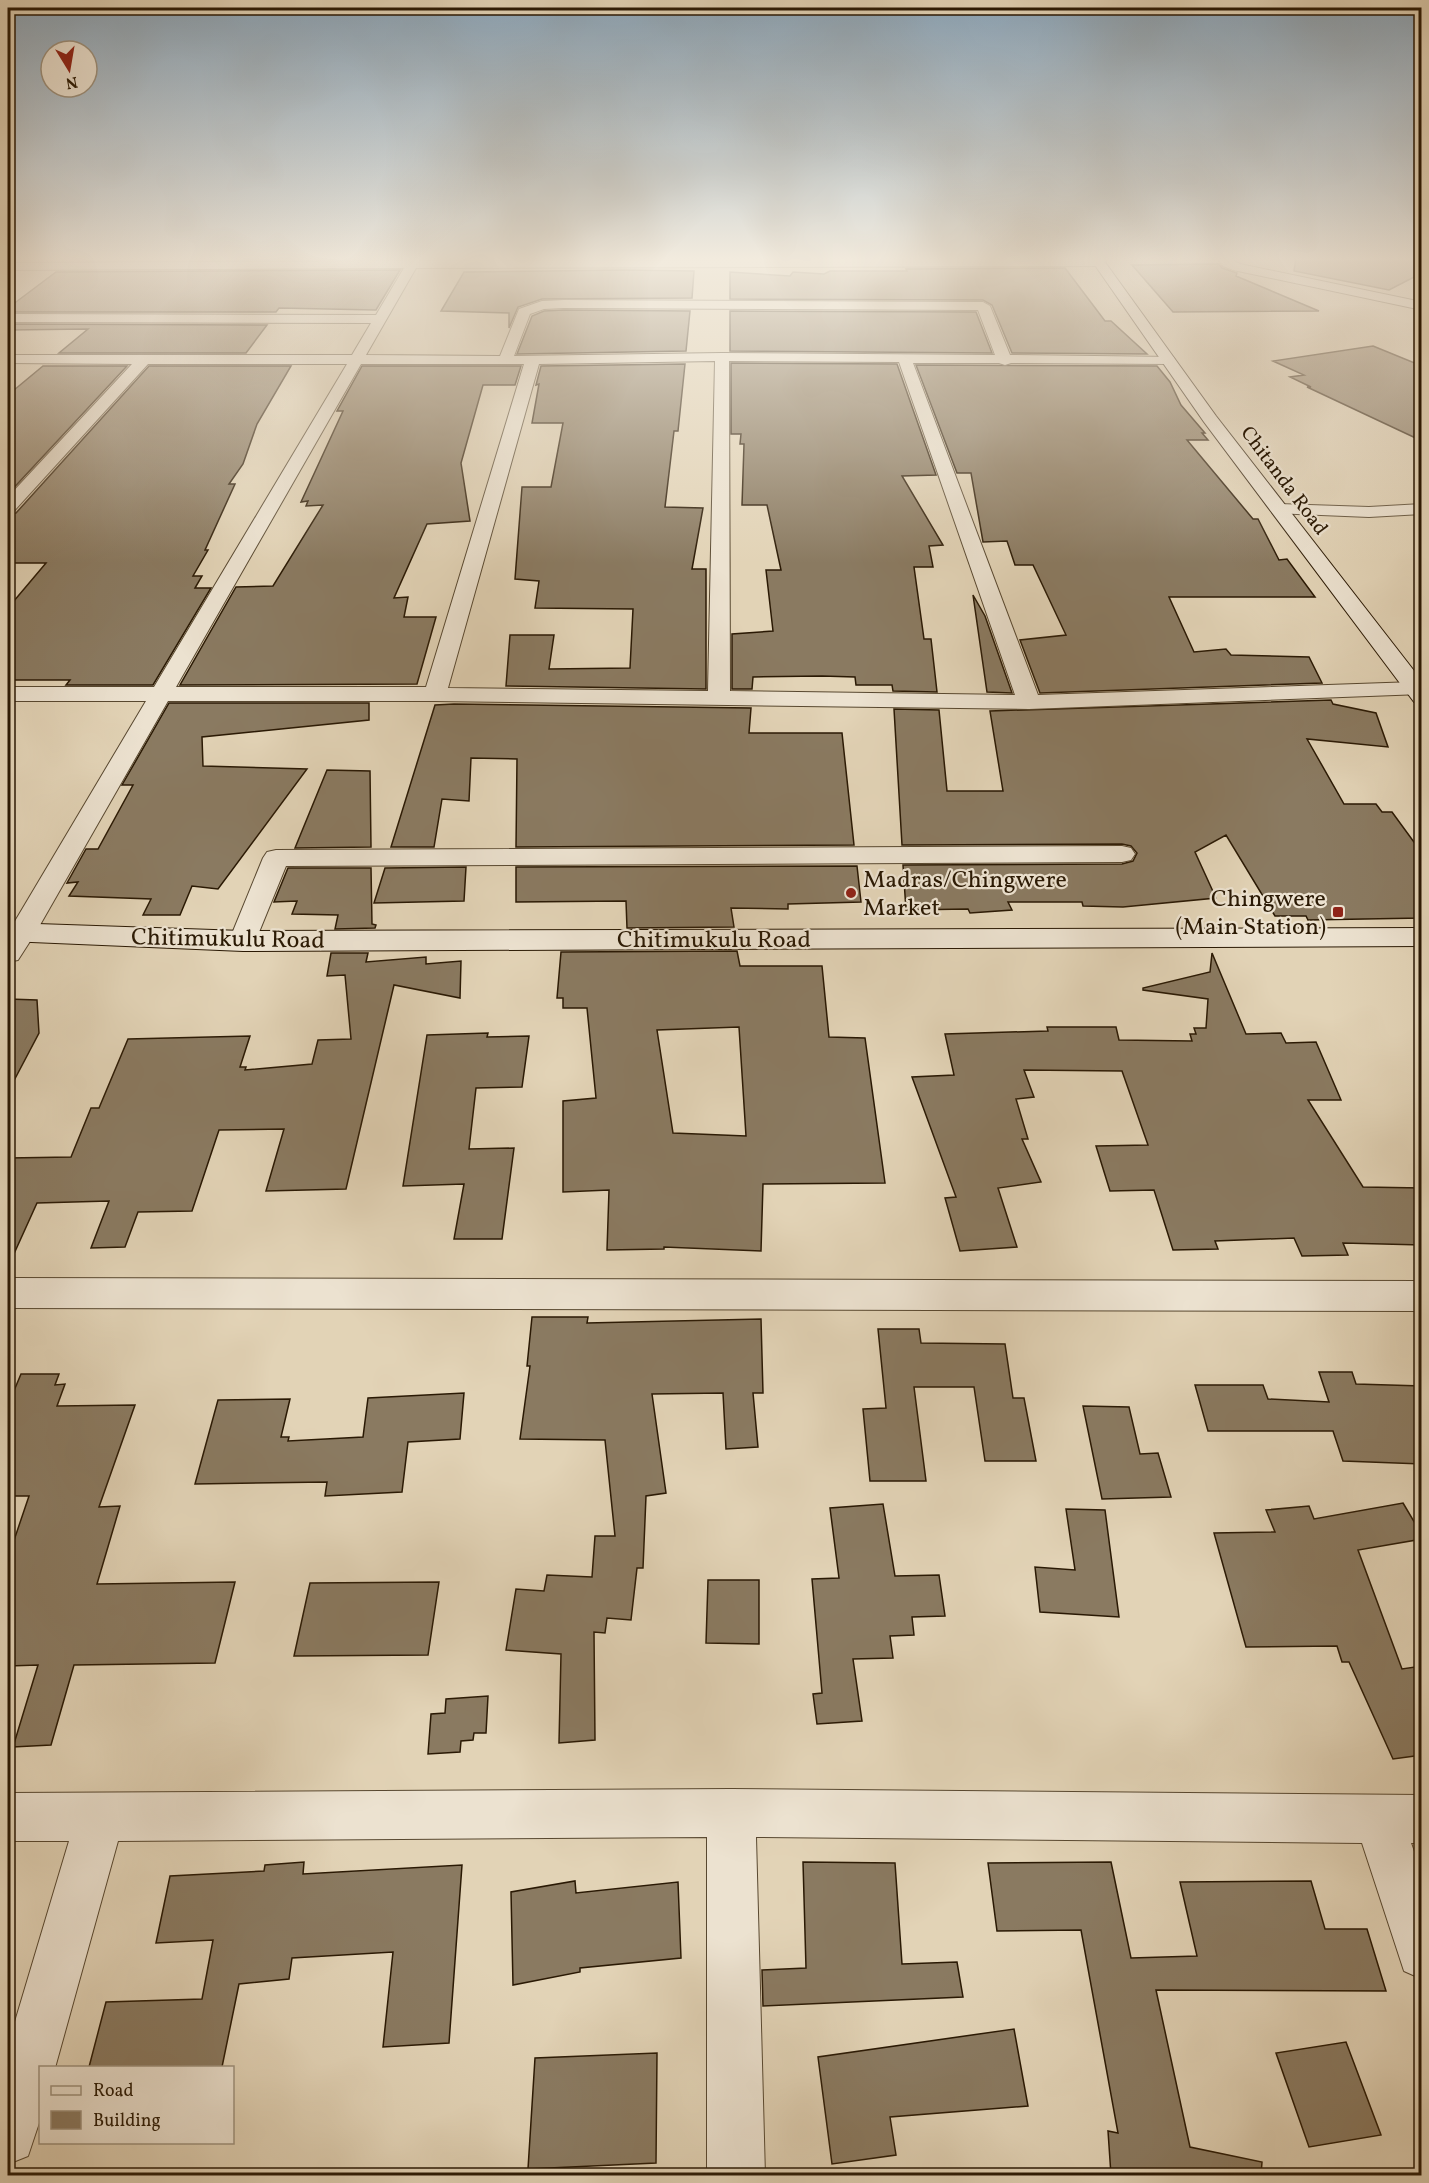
<svg xmlns="http://www.w3.org/2000/svg" width="1429" height="2183" viewBox="0 0 1429 2183" font-family="Vollkorn,serif">
<style>
.building{fill:#8a7a61;stroke:#2a1904;stroke-width:1.5;fill-rule:evenodd}
.lines{fill:none;stroke-linecap:round;stroke-linejoin:round}
.street-casing{stroke:#584830;stroke-width:2}
.secondary-casing{stroke:#2a1904;stroke-width:2}
.street{fill:#ece2d0;fill-rule:evenodd}
.secondary{fill:#ece2d0;fill-rule:evenodd}
.poi-dot{fill:#8f2418;stroke:#ece2d0;stroke-width:2}
.labels{text-anchor:middle;stroke-width:4.5;stroke-linejoin:round;paint-order:stroke}
.far-street-label{font-size:20px;fill:#2a1904;stroke:#ece2d0}
.poi-label{font-size:24px;fill:#2a1904;stroke:#ece2d0;text-anchor:start}
.street-label{font-size:24px;fill:#2a1904;stroke:#ece2d0}
</style>
<rect width="100%" height="100%" fill="#e2d3b6"/>
<filter id="stains"><feTurbulence type="fractalNoise" baseFrequency=".00333" numOctaves="4"/><feColorMatrix values="0 0 0 0 .2 0 0 0 0 .09 0 0 0 0 .02 0 0 0 .5 -.17"/></filter>
<radialGradient id="worn" r=".72"><stop offset=".6" stop-color="#630" stop-opacity="0"/><stop offset="1" stop-color="#630" stop-opacity=".3"/></radialGradient>
<path class="building" d="M1296,258H1422V273L1389,290L1294,271Z
M1219,264L1222,268L1237,273L1236,276L1319,311L1173,312L1132,265Z
M1065,268L1105,321H1111L1147,354L1012,353L992,305L983,300L730,299V272L790,276L793,272L824,274L830,271H907L906,269Z
M400,270L376,310L279,308L276,312H8V308L56,272Z
M625,270L694,271L692,298L542,299L518,307L509,328V313L441,311L464,272Z
M564,310L690,311L686,351L517,354L532,316L544,311Z
M730,311L976,312L992,353L730,351Z
M8,324L267,325L246,353H59L88,329L8,330Z
M1373,346L1422,366V441L1307,387H1311L1290,377L1304,375L1273,361Z
M731,363L897,364L936,475L902,476L943,545L929,546L933,567H914L924,639H931L937,692L893,691L892,685H856L855,677L822,676L753,677L752,689H732V634L773,631L766,570H781L767,505H742L744,444H740L741,434H731Z
M685,364L678,431H674L665,507L703,508L692,569H706V689L506,686L510,635H554L549,669L630,668L633,609L535,608L539,581L515,579L522,487H551L563,423H532L539,384L536,385L541,366Z
M916,365L1157,366L1170,382L1181,405L1205,433H1202L1208,440H1187L1253,519H1258L1279,560L1287,559L1315,597H1169L1194,652L1226,649L1231,655L1309,657L1322,683L1040,693L1020,640L1066,635L1033,565H1015L1007,541L983,542L971,473H957Z
M43,366H127L8,494V395Z
M149,366H291L257,424L243,464L229,484H235L205,550H208L193,576H202L195,588H211L153,685H66L70,680H8V608L46,563H8V514L16,513Z
M362,366H521L515,385H483L461,463L470,521L427,524L394,598L408,597L404,617H436L417,684L180,685L236,587L273,586L323,505L306,506L308,501L301,502L343,411H337Z
M973,595L985,616L1012,693L987,692Z
M1331,700L1333,704L1376,713L1388,747L1307,739L1344,804H1376L1382,812H1392L1422,853V918L1308,920L1306,916H1275L1226,835L1195,852L1216,898L1123,907L1083,906L1082,902H1008L1012,910L970,913L968,909L906,910L903,865L1122,864L1133,861L1137,853L1131,846L1122,844L902,845L894,709L939,710L947,791H1003L990,711Z
M169,703H369V720L202,737L203,766L307,769L218,889L192,886L180,915H143L151,899L69,896L78,882L67,883L86,849H98L133,785H122Z
M454,704L751,708L749,733H842L854,845L516,847L517,759L471,758L469,801L442,799L434,847H391L435,705Z
M327,770L370,771L371,847L295,848Z
M857,866L861,902L788,904V909L731,908L734,927L627,928L626,901L516,902V867Z
M466,867L464,901L374,903L385,868Z
M288,868H371L372,924L376,925L375,928L335,929L338,915L292,914L297,901L274,902Z
M737,951L740,966H822L829,1037L865,1038L885,1183L763,1184L761,1251L664,1247V1249L607,1250L609,1190L563,1192V1101L596,1098L587,1008H563V998H557L561,952ZM739,1027L746,1136L673,1133L657,1030Z
M331,953H368L366,962L426,957V964L461,961L460,998L394,985L346,1189L266,1191L284,1129L219,1130L192,1211L138,1212L125,1247L91,1248L109,1201L37,1203L8,1267V1158L71,1157L91,1108H99L128,1039L250,1036L240,1067H246L245,1070L312,1064L318,1040L351,1039L345,975L327,976Z
M1212,953L1246,1034L1281,1033L1286,1043L1316,1042L1341,1100H1308L1363,1187L1422,1188V1245L1343,1243L1348,1255L1302,1256L1294,1238L1215,1241L1218,1249L1173,1250L1154,1190L1110,1191L1096,1146L1148,1145L1122,1071L1024,1070L1034,1097L1016,1099L1028,1139H1022L1041,1182L998,1188L1017,1247L960,1251L945,1198L956,1197L912,1077L954,1075L945,1034L1048,1031L1047,1027H1116L1119,1040L1192,1041L1190,1034H1196L1194,1028H1206L1208,999L1143,990V988L1210,972Z
M8,999L37,1000L39,1033L8,1092Z
M488,1033L487,1037L529,1036L522,1087L476,1088L469,1149L514,1148L502,1239H454L464,1184L403,1186L427,1035Z
M532,1317H588L587,1323L761,1319L763,1393H753L758,1447L726,1449L723,1393L652,1394L666,1493L646,1496L643,1568H637L631,1620L607,1618L605,1633L594,1632L595,1740L559,1743L561,1654L506,1650L516,1589L544,1591L547,1575L592,1577L595,1536H615L605,1440L520,1439L530,1366H527Z
M878,1329H919L921,1343L1005,1344L1013,1398H1024L1036,1461H985L974,1387H914L926,1481H870L863,1409L886,1408Z
M1319,1372H1352L1356,1384L1422,1386V1464L1343,1461L1333,1431H1208L1195,1385H1263L1268,1399L1329,1402Z
M21,1374H59L55,1385L65,1384L57,1406L135,1405L99,1507L120,1506L97,1584L235,1582L215,1663L74,1665L51,1745L13,1747L38,1665L8,1666V1558L29,1496H8V1405Z
M464,1393L460,1439L408,1442L402,1492L325,1496L327,1482L195,1484L218,1400L290,1399L281,1437H289L288,1441L363,1437L368,1398Z
M1083,1406L1129,1407L1140,1454L1158,1453L1171,1497L1102,1499Z
M1403,1503L1422,1535V1539L1358,1550L1402,1669L1415,1667L1422,1681V1755L1393,1759L1349,1662H1342L1337,1646L1246,1647L1214,1533L1275,1532L1266,1510L1309,1506L1314,1519Z
M883,1504L895,1576L939,1575L945,1616L912,1617L914,1635L890,1636L893,1658L853,1659L862,1721L817,1724L813,1694L822,1693L812,1579L839,1578L830,1508Z
M1066,1509L1105,1510L1119,1617L1040,1612L1035,1567L1075,1570Z
M708,1580H759V1644L706,1643Z
M439,1582L428,1655L294,1656L310,1583Z
M488,1696L486,1733H474L473,1740L461,1741L460,1752L428,1754L431,1714L445,1713L446,1699Z
M304,1862L303,1874L462,1865L449,2043L383,2047L393,1952L292,1958L289,1979L239,1984L222,2067H89L106,2002L202,1999L213,1940L156,1943L170,1876L264,1871L265,1865Z
M803,1862L895,1863L902,1964L957,1962L963,1997L763,2006L762,1970L806,1968Z
M1111,1862L1131,1958L1197,1956L1180,1882L1311,1881L1325,1929H1367L1386,1991L1156,1990L1190,2147L1262,2162L1261,2175H1111L1108,2131L1118,2133L1081,1930L997,1931L988,1863Z
M575,1881L576,1893L678,1882L681,1958L580,1968V1972L513,1985L511,1892Z
M1014,2029L1028,2106L890,2117L896,2155L832,2164L818,2057Z
M1346,2042L1381,2135L1309,2147L1276,2053Z
M657,2053L656,2163L528,2169L535,2058Z"/>
<g class="lines">
<defs>
<path id="street" d="M410,258H422L420,261L1104,259L1106,262L1100,266L416,268L366,355L500,356L519,309L542,301L564,300L983,302L990,306L1010,355L1173,357L1175,360L1173,363L1168,364L1011,363L1005,365L999,363H913L1038,695L1415,682L1422,684V694L1029,709L435,701H168L36,932L18,960L8,962V933L146,701H8V687H154L347,364H148L14,511L8,512V497L132,364L8,363V355H352L371,323L8,322V314L376,315L404,268L8,270V263L408,261ZM564,308L978,310L995,355L722,353L514,356L530,314L544,309ZM715,361L708,691L448,688L539,364ZM729,361L899,362L1015,695L730,691ZM361,364H524L426,687H176Z
M1217,258H1229L1240,264L1422,302V310L1233,270L1223,266Z
M1279,504L1369,507L1422,504V514L1369,517L1273,513L1270,509L1273,505Z
M1122,846L1131,848L1135,854L1131,860L1122,862L286,866L253,947L243,950L233,947L229,941L263,858L267,852L276,850Z
M8,1278L1422,1281V1311L8,1308Z
M731,1789L1422,1795V1843H1411L1422,1874V1979L1404,1971L1362,1843L756,1837L765,2176H707V1837L118,1841L55,2068H40V2120L28,2156L8,2164V2045L69,1841H8V1793Z"/>
<path id="secondary" d="M1090,258H1102L1216,416L1422,681V704L1414,702L1204,422Z
M8,923L243,931L1422,928V946L243,951L8,941Z"/>
</defs>
<use href="#street" class="street-casing"/>
<use href="#secondary" class="secondary-casing"/>
<use href="#street" class="street"/>
<use href="#secondary" class="secondary"/>
</g>
<linearGradient id="sky" x2="0" y2="1"><stop stop-color="#8ca7bc"/><stop offset="0.46" stop-color="#f2ebde"/><stop offset="1" stop-color="#f2ebde" stop-opacity="0"/></linearGradient>
<rect width="1429" height="563" fill="url(#sky)"/>
<g class="poi-dot">
<circle cx="851" cy="893" r="6"/>
<rect x="1332" y="906" width="12" height="12" rx="3"/>
</g>
<g class="labels">
<g class="far-street-label">
<text transform="translate(1285 480) rotate(53)" y="7">Chitanda Road</text>
</g>
<g class="poi-label">
<text x="863" y="887">Madras/Chingwere<tspan x="863" dy="28">Market</tspan></text>
<text x="1326" y="906" text-anchor="end">Chingwere<tspan x="1326" dy="28">(Main Station)</tspan></text>
</g>
<g class="street-label">
<text transform="translate(228 938) rotate(1)" y="8">Chitimukulu Road</text>
<text x="714" y="947">Chitimukulu Road</text>
</g>
</g>
<rect width="1429" height="2183" fill="none" stroke="#e2d3b6" stroke-width="30"/>
<rect x="9" y="9" width="1411" height="2165" fill="none" stroke="#2a1904" stroke-width="3"/>
<rect x="15" y="15" width="1399" height="2153" fill="none" stroke="#2a1904" stroke-width="1.5"/>
<rect x="39" y="2066" width="195" height="78" fill="#ece2d0" stroke="#9e927e" stroke-width="1.5"/>
<rect x="51" y="2086" width="30" height="9" fill="#ece2d0" stroke="#9e927e" stroke-width="1.5"/>
<text x="93" y="2096" font-size="18" fill="#2a1904">Road</text>
<rect x="51" y="2111" width="30" height="18" fill="#8a7a61" stroke="#9e927e" stroke-width="1.5"/>
<text x="93" y="2126" font-size="18" fill="#2a1904">Building</text>
<g transform="translate(69 69) rotate(169)"><circle r="28" fill="#ece2d0" stroke="#9e927e" stroke-width="1.5"/>
<path d="M0-4.5L10 22L0 15L-10 22Z" fill="#8f2418"/>
<text y="-9" font-size="16" font-weight="bold" text-anchor="middle" fill="#2a1904">N</text>
</g>
<rect width="100%" height="100%" filter="url(#stains)"/>
<rect width="100%" height="100%" fill="url(#worn)"/>
</svg>
